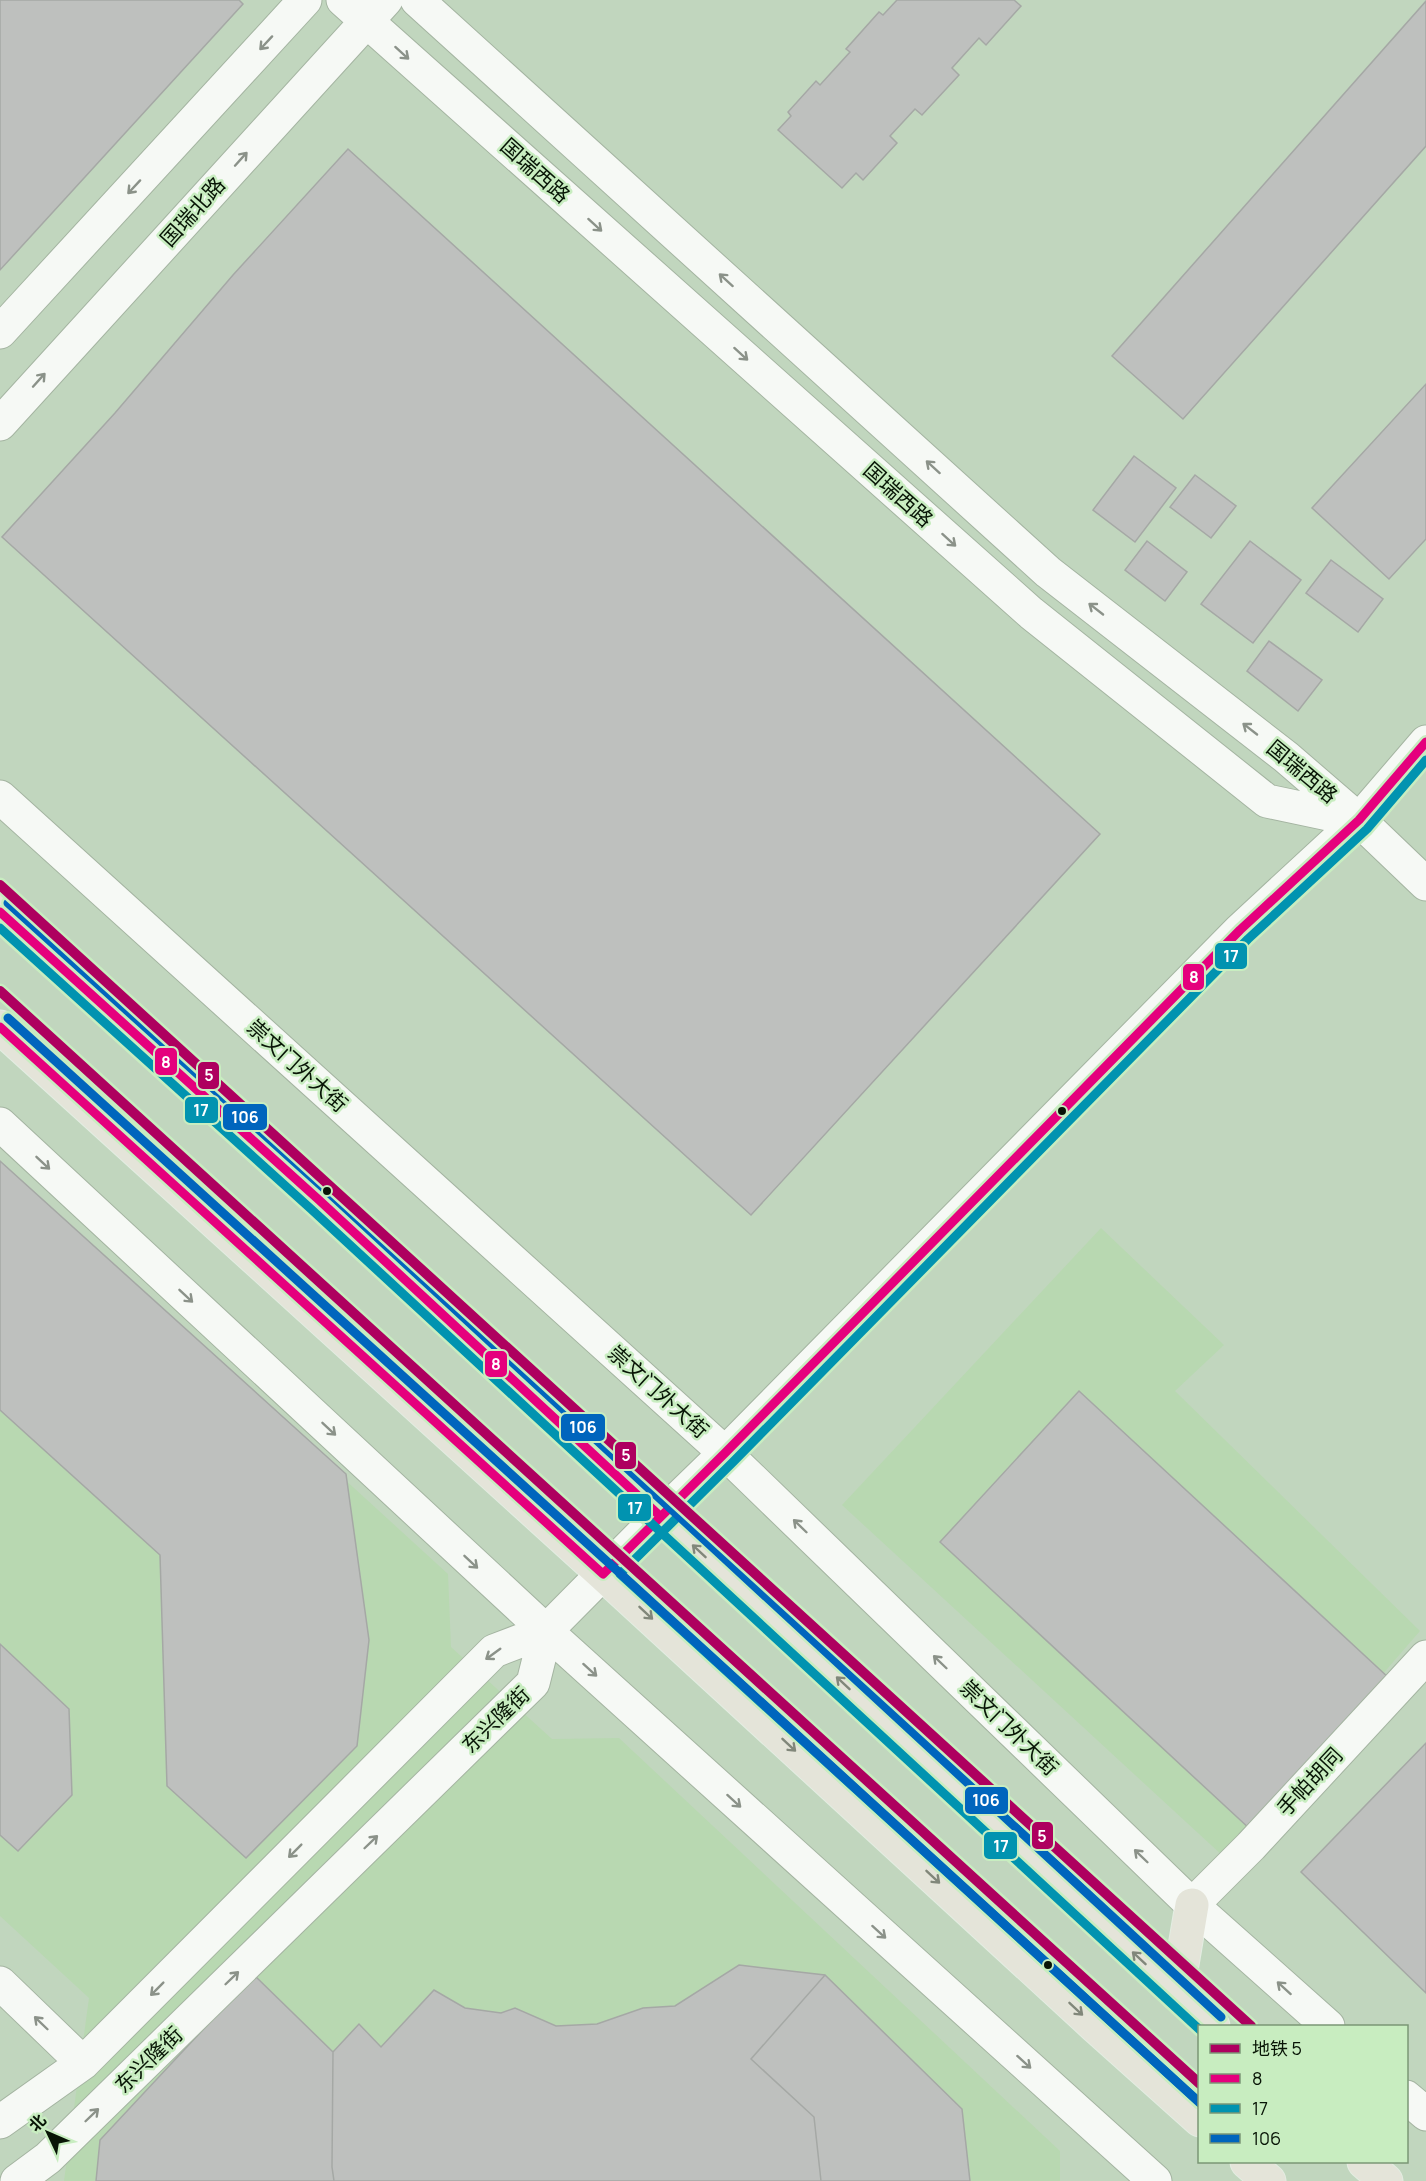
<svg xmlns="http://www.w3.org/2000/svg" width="1426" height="2181" viewBox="0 0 1426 2181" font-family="Manrope,'Noto Sans SC',sans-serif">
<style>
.built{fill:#b8d8b1}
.building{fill:#bec0be;stroke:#a5a8a5;stroke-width:1.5}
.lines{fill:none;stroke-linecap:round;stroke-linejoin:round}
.minor-casing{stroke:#a4b4a1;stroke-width:35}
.major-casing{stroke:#e3ede2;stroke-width:35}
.minor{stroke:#f6f9f5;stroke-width:33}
.major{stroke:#e4e4d9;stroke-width:33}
.bus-1-casing{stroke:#c8edc0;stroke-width:14}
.bus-2-casing{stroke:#c8edc0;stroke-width:14}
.bus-3-casing{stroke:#c8edc0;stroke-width:14}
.bus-1{stroke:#e5007d;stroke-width:9}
.bus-2{stroke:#0193b0;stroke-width:9}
.bus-3{stroke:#0065bd;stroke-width:9}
.metro-1-casing{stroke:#c8edc0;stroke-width:15}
.metro-1{stroke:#ae005f;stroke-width:10}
.oneway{stroke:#8b9289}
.oneway2{stroke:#81877a}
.bus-dot{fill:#081506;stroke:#c8edc0;stroke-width:2}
.labels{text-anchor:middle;stroke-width:5;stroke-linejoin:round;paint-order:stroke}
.street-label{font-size:21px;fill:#081506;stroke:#c8edc0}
.line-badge{stroke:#c8edc0;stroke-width:2}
.badge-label{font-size:16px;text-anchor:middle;font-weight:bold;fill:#fff}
</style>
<rect width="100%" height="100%" fill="#c1d6be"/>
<path class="built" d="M0,1164L448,1574L451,1647L552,1739L619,1738L1060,2151V2181H64L89,1998L0,1916Z
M1101,1228L1224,1345L1175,1391L1420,1631L1224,1857L842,1505Z"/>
<path class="building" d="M0,0H239L243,4L0,270Z
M897,0H1014L1021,6L986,45L979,38L952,68L959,75L922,115L915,109L890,136L897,143L863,180L856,173L842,188L778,130L791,116L788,112L816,81L820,85L850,52L846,49L879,12L883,15Z
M1426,1V146L1183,419L1112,356Z
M348,149L1100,834L751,1215L2,537L115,413L233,275Z
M1426,384V539L1389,579L1312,508Z
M1134,456L1176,488L1135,542L1093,510Z
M1195,475L1236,506L1211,538L1170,507Z
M1147,541L1187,572L1165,601L1125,570Z
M1250,541L1301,580L1253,643L1201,604Z
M1331,560L1383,599L1358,632L1306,593Z
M1269,641L1322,680L1298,711L1247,671Z
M0,1161L346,1474L369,1640L357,1746L246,1858L167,1786L160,1555L0,1410Z
M1079,1391L1390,1679L1251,1830L940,1542Z
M0,1644L69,1709L72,1795L18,1851L0,1835Z
M1426,1743V1993L1301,1872Z
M739,1965L825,1975L962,2109L970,2181H96L100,2140L254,1975L333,2052L359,2024L381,2047L434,1990L465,2008L501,2013L515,2008L556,2026L597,2024L643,2008L675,2006Z
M254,1975L333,2052L332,2167L334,2181H96L100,2140Z
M825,1975L962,2109L970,2181H821L814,2117L751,2059Z"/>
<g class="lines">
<defs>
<path id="minor" d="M343,0L1031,613L1267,801L1357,820
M417,0L1048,572L1286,757L1359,820L1426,884
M0,332L305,0
M0,424L386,0
M0,797L725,1453L1192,1905L1328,2026
M0,1124L546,1631L1155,2181
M1192,1905L1251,1846L1426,1657
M0,1983L83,2063
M1406,2097L1426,2114
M0,2122L83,2063L494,1651L546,1631L660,1516L725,1453L1240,930L1359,820L1426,742
M17,2181L48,2158L533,1683L546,1631"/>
<path id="major" d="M0,912L319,1200L981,1810L1213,2026
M0,1027L603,1574L1094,2025L1200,2120
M1177,1994L1192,1905
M1247,2162L1269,2181
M1364,2162L1386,2181"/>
</defs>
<use href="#minor" class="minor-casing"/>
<use href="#major" class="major-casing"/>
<use href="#minor" class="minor"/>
<use href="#major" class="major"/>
<defs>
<path id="bus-1" d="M0,912L319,1200L660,1516
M0,1027L603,1574L725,1453L1240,930L1359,820L1426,742"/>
<path id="bus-2" d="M0,928L311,1209L1200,2030
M1200,2103L620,1574L734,1461L1248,939L1367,829L1426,760"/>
<path id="bus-3" d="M8,903L327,1191L1221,2017
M8,1018L611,1565L1200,2103"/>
</defs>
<use href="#bus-1" class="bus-1-casing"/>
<use href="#bus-2" class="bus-2-casing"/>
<use href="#bus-3" class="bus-3-casing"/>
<use href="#bus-1" class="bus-1"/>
<use href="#bus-2" class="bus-2"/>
<use href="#bus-3" class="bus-3"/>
<defs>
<path id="metro-1" d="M0,885L1251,2026
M0,991L1200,2084"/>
</defs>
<use href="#metro-1" class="metro-1-casing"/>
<use href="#metro-1" class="metro-1"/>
</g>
<defs><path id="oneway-shaft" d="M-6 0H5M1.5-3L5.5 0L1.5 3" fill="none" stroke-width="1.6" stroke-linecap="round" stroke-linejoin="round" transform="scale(1.5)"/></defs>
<g class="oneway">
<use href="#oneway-shaft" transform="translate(266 43) rotate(133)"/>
<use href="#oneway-shaft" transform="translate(402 53) rotate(42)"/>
<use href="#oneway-shaft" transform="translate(241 159) rotate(-48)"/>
<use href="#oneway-shaft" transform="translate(134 187) rotate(133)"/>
<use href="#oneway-shaft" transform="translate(595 225) rotate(42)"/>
<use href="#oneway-shaft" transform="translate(726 280) rotate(-138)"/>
<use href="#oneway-shaft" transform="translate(741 354) rotate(42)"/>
<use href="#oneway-shaft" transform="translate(39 380) rotate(-48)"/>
<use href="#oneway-shaft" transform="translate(933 467) rotate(-138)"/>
<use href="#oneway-shaft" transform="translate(949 540) rotate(42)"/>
<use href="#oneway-shaft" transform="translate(1096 609) rotate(-142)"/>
<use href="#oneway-shaft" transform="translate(1250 729) rotate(-142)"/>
<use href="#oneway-shaft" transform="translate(43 1163) rotate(43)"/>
<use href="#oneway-shaft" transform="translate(186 1296) rotate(43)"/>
<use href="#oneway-shaft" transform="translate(329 1429) rotate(43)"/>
<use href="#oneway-shaft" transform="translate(800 1526) rotate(-136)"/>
<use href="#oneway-shaft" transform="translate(471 1562) rotate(43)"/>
<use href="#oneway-shaft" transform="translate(493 1654) rotate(144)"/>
<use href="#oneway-shaft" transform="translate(940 1662) rotate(-136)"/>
<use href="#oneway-shaft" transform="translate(590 1670) rotate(42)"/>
<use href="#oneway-shaft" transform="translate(734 1801) rotate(42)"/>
<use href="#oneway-shaft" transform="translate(371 1842) rotate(-44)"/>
<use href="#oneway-shaft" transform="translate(295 1851) rotate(135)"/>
<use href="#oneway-shaft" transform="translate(1141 1856) rotate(-136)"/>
<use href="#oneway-shaft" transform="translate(879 1932) rotate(42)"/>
<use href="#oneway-shaft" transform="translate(232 1978) rotate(-44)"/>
<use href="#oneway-shaft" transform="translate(1284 1988) rotate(-138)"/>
<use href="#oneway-shaft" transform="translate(157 1989) rotate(135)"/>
<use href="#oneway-shaft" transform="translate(41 2023) rotate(-136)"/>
<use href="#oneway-shaft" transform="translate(1024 2062) rotate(42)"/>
<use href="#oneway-shaft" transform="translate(92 2115) rotate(-44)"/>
</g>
<g class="oneway2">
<use href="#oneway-shaft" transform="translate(699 1551) rotate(-137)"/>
<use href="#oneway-shaft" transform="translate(646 1613) rotate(43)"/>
<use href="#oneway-shaft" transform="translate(843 1683) rotate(-137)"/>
<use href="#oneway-shaft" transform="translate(789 1745) rotate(43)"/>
<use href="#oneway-shaft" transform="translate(933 1877) rotate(43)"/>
<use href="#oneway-shaft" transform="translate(1139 1958) rotate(-137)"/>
<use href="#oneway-shaft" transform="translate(1076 2009) rotate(43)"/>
</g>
<g class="bus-dot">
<circle cx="1062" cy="1111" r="5"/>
<circle cx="327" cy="1191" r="5"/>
<circle cx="1048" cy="1965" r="5"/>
</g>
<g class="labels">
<g class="street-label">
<text transform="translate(535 171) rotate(42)" y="7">国瑞西路</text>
<text transform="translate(193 212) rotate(-48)" y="7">国瑞北路</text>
<text transform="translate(898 495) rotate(42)" y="7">国瑞西路</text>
<text transform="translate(1302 772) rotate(40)" y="7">国瑞西路</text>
<text transform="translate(297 1066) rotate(42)" y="7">崇文门外大街</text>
<text transform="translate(658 1392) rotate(42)" y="7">崇文门外大街</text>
<text transform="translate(496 1720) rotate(-44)" y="7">东兴隆街</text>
<text transform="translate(1009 1728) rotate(44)" y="7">崇文门外大街</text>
<text transform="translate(1310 1782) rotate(-47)" y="7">手帕胡同</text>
<text transform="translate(149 2060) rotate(-44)" y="7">东兴隆街</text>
</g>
</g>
<g class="line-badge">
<rect x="1214" y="942" width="34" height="28" rx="6" fill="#0193b0"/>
<rect x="1182" y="963" width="23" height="28" rx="6" fill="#e5007d"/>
<rect x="154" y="1047" width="24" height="29" rx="6" fill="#e5007d"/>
<rect x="197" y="1061" width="23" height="29" rx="6" fill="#ae005f"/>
<rect x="184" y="1096" width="35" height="28" rx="6" fill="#0193b0"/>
<rect x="222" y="1103" width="46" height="28" rx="6" fill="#0065bd"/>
<rect x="484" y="1350" width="24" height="28" rx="6" fill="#e5007d"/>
<rect x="560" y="1413" width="46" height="29" rx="6" fill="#0065bd"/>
<rect x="614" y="1441" width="23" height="29" rx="6" fill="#ae005f"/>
<rect x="617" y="1493" width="35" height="29" rx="6" fill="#0193b0"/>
<rect x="964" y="1786" width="45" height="29" rx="6" fill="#0065bd"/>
<rect x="1031" y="1821" width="23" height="29" rx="6" fill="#ae005f"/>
<rect x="983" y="1831" width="35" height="29" rx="6" fill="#0193b0"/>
</g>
<g class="badge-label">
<text x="1231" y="962">17</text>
<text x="1194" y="983">8</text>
<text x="166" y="1068">8</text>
<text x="209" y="1081">5</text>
<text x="201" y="1116">17</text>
<text x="245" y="1123">106</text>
<text x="496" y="1370">8</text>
<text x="583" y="1433">106</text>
<text x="626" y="1461">5</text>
<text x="635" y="1514">17</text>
<text x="986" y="1806">106</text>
<text x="1042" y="1842">5</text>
<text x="1001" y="1852">17</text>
</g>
<rect x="1198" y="2025" width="210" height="138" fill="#c8edc0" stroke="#7b9776" stroke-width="1.5"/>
<rect x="1210" y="2044" width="30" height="9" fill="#ae005f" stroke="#7b9776" stroke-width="1.5"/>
<text x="1252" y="2055" font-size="18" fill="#081506">地铁 5</text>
<rect x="1210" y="2074" width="30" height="9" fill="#e5007d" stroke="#7b9776" stroke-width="1.5"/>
<text x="1252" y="2085" font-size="18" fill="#081506">8</text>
<rect x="1210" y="2104" width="30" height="9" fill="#0193b0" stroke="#7b9776" stroke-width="1.5"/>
<text x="1252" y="2115" font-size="18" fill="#081506">17</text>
<rect x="1210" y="2134" width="30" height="9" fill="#0065bd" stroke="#7b9776" stroke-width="1.5"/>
<text x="1252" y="2145" font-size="18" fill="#081506">106</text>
<g transform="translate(48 2133) rotate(314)" stroke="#c8edc0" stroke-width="4.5" paint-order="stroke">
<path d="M0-4.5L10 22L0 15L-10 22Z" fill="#081506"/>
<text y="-9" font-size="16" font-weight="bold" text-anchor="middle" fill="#081506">北</text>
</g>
</svg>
